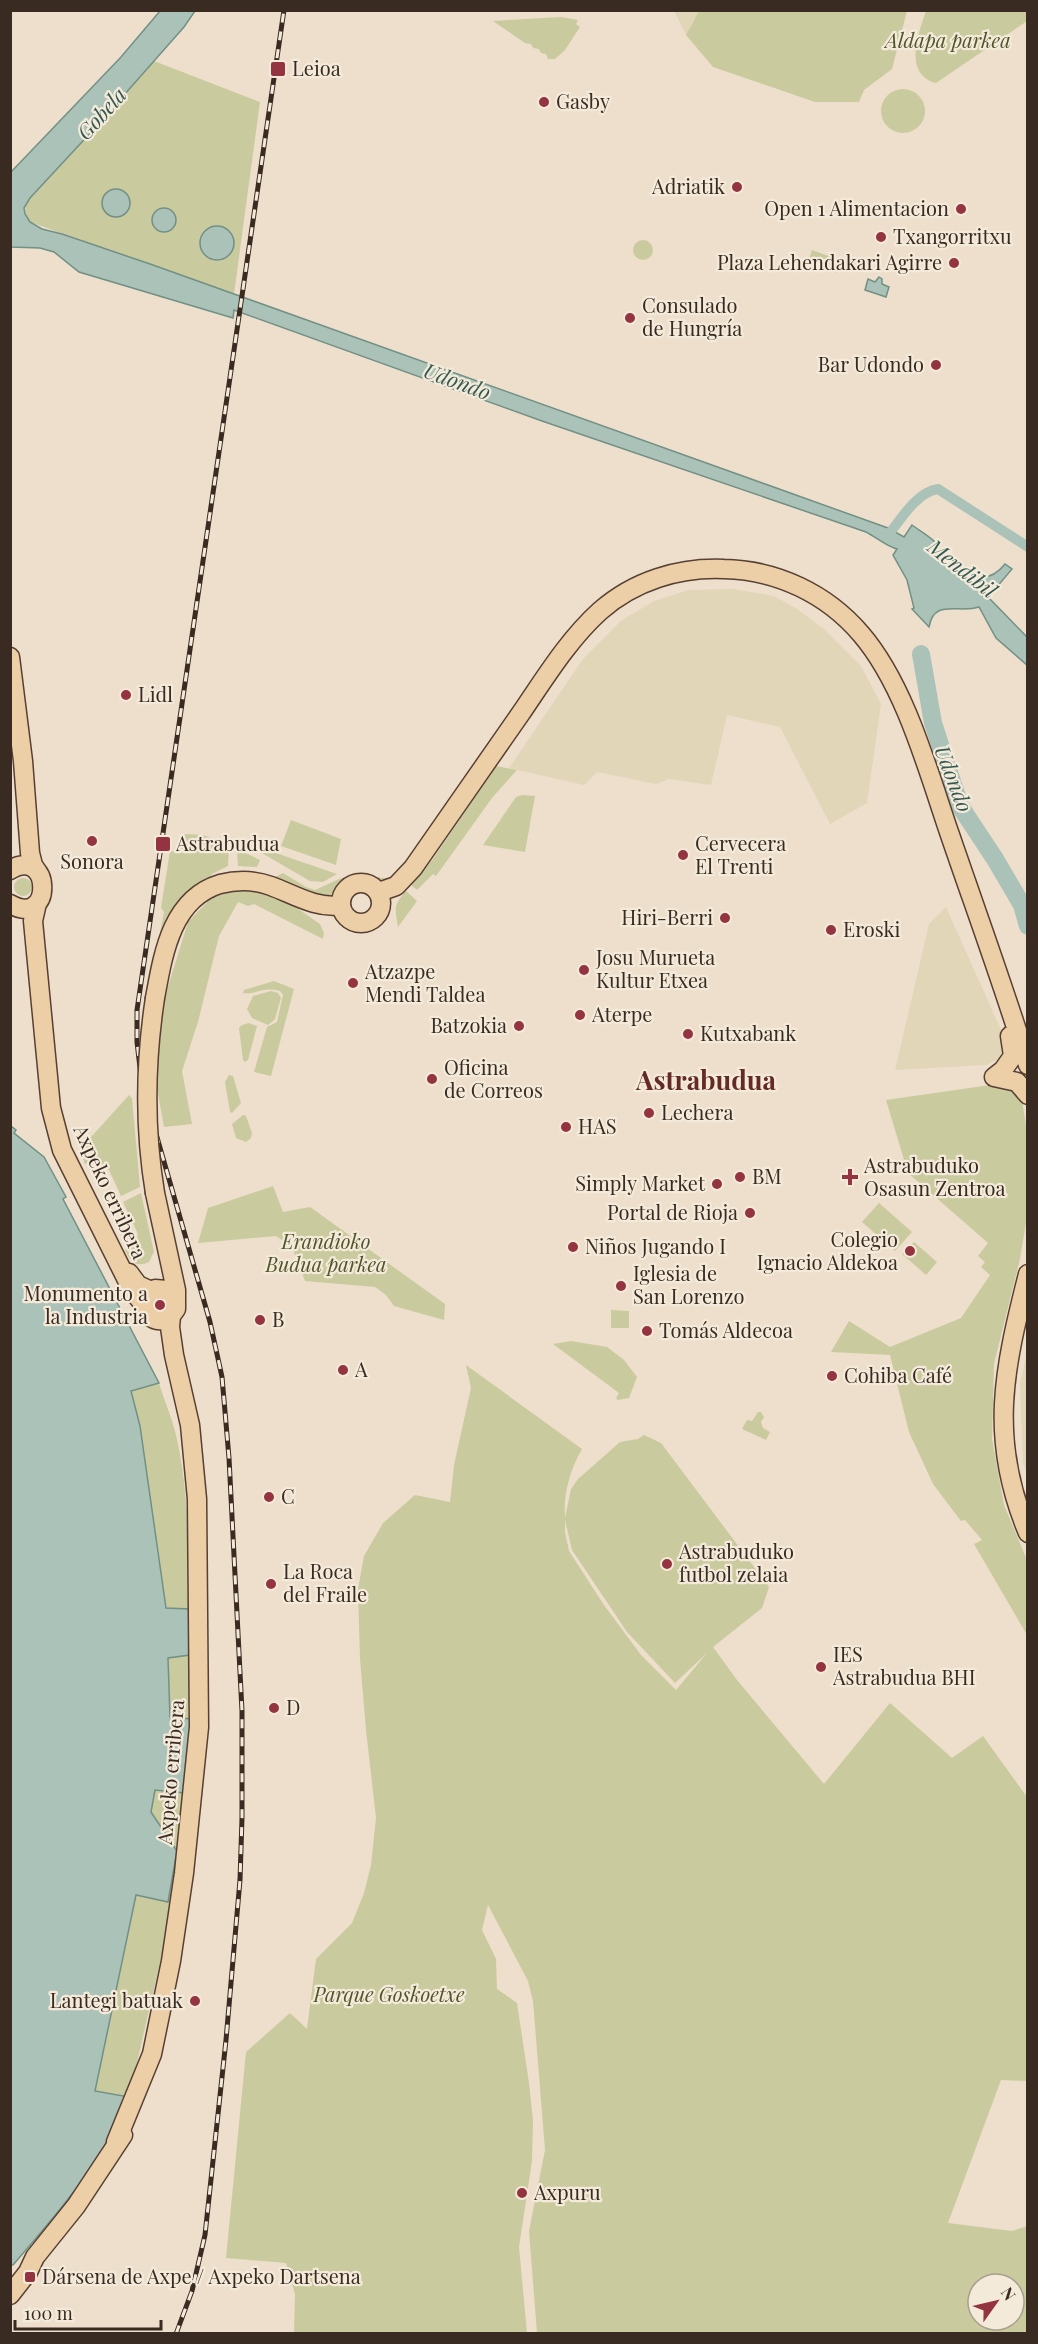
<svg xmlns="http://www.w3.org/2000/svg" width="1038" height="2344" viewBox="0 0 1038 2344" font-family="'Playfair Display',serif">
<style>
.farmland{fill:#e2d6b9}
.green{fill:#caca9f;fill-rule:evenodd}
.water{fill:#abc2b8;stroke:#729085;stroke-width:1.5}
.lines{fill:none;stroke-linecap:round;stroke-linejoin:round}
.canal{stroke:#abc2b8;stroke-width:10}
.river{stroke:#abc2b8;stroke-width:18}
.primary-casing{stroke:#574033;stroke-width:21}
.primary{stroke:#eccea7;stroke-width:18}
.rail-casing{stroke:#3a2b22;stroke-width:5}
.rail{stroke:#f4eada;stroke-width:3;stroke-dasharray:9;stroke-linecap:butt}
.primary-bridge-casing{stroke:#574033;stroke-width:21;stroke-linecap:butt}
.primary-bridge{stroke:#eccea7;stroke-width:18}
.poi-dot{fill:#943440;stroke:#f4eada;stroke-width:2}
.labels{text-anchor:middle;stroke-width:4.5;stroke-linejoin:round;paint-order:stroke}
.park-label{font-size:20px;font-style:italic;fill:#50552a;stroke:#f4eada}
.poi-label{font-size:20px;fill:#3a2b22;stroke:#f4eada;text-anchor:start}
.street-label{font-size:20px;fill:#3a2b22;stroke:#f4eada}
.water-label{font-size:21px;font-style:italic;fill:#335952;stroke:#f4eada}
.district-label{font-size:26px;font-weight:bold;fill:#642a24;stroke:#f4eada}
</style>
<rect width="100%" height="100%" fill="#eddfcb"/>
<path class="farmland" d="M674,11H699L686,35Z
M733,589L774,596L797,609L824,629L861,666L881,704L867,803L830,824L780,727L727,715L711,785L669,779L656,784L597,772L584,785L509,768L583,659L622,620L654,601L688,590Z
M946,907L1002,1032L1001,1058L986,1065L895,1070L929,924Z
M1027,1351V1474L1023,1463L1020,1384Z"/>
<path class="green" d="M699,11V10L907,11L892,69L864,90L859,102H815L713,67L686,35Z
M926,11H1027V21L936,83C903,74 918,34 926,11Z
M561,17L578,20L576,24L580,27L565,50L555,59H548L546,54L541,53L539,49L533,48L531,44L525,43L493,21Z
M154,61L260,102L234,294L30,222C23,212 24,208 30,198Z
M881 111a22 22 0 1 1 44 0a22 22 0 1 1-44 0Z
M633 250a10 10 0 1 1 20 0a10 10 0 1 1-20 0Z
M812,250L840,260L836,273L808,263Z
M496,766L517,770L492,798L436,876L433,874L417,890L411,885L433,859Z
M522,795L535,796L525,852L483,845L516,797Z
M291,820L341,839L336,865L281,846Z
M185,834L203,835L229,845L228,866L212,874L156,954L164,912L161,908L170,851H181Z
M241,841L337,874L323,882L310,881Z
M237,849L260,860L257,867L238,866Z
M283,873L306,887L315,890L339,879L354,875L393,879L385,883C376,883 367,877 357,879C346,882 342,890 333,894C316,901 289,886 275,877Z
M14 887a9 9 0 1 1 18 0a9 9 0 1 1-18 0Z
M237,889L264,891L297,908L320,924L324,933L323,939L254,904L248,906L238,902L219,936L198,1022L182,1071L192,1124L164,1127L155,1077L162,1006L188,922L210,899Z
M406,891L417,901L398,927C395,909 393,905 406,891Z
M274,981L294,989L271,1076L254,1072L267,1027L277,1022L283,995L280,991C262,986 257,995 243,993L244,990Z
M271,991L278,993L281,998L275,1019L268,1025L252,1018L247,1009L253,996Z
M249,1023L257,1026L248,1060L245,1062L243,1060L239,1028L242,1025Z
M229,1075L233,1076L241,1103L232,1113L230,1112L225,1082Z
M1004,1083L1014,1088L1022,1100L1027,1132V1217L1020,1259L994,1364L992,1439L1004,1505L1027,1560V1635L974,1544L982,1540L965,1520L961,1521L933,1484L909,1432L890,1355L831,1352L849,1321L890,1347L961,1318L990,1275L981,1267L985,1262L978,1256L988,1243L908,1173L886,1100Z
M129,1095L132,1098L140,1187L121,1196L108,1168L95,1161L85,1164L81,1152L83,1146Z
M243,1115L246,1116L252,1133L251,1138L246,1142L236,1138L232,1124Z
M273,1186L283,1212L310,1207L445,1304L444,1320L394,1306L386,1295L375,1287L305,1281L292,1247L276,1236L198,1243L208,1208Z
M141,1193L154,1252L149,1262C136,1268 130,1261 125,1250L135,1242L138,1234L123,1202Z
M879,1203L912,1232L895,1251L862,1222Z
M914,1242L937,1262L926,1275L902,1254Z
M611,1310L629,1311V1328H611Z
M571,1341L607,1347L624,1360L637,1377L629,1398L618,1400L616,1398L619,1393L553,1344Z
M466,1365L582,1449C570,1470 563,1494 565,1518L571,1489L578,1479L620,1442L638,1439L644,1435L661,1443L769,1587L762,1608L713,1647L737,1680L824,1784L890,1703L952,1758L983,1736L1027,1797V2081L1001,2080L948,2223L1012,2231L1027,2226V2333H537L529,2231L545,2150L533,2001L528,1981L488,1905L482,1930L496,1959L497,1989L517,2003L529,2083L533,2121L532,2161L519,2247L527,2333H294L295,2294L286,2263L226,2258L246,2052L290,2013L307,2029L316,1959L352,1923L364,1893L371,1865L376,1818L366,1730L360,1659L358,1589L364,1556L383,1523L415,1495L450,1502L454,1465L471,1388ZM565,1520L572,1550L627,1632L675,1683L707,1653L676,1690L641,1655L604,1605L569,1551L565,1532ZM978,2284H1014V2320H978Z
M159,1383C164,1400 172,1418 176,1435C189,1492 189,1551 190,1609H166L140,1426L131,1391Z
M758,1412H761L764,1417L761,1422L763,1428L770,1432L766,1440L742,1429L747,1420L752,1421Z
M190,1655L191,1719L170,1717L168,1658Z
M155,1790L184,1793L177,1851L151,1812Z
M171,1880L172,1911L129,2097L95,2092L136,1895L167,1901Z"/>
<path class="water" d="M160,11H195L184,27L94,129L30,198L24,208L25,214L30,222L42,229L62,234L153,265L888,528L904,537L912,525C920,531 929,536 935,542C939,546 941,553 946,557C964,576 986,588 1005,564L1012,569L991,594L990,599L1027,637V665L996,638L979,607C959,614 934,598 929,627L912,609L914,608L907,580L893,555L897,549C887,547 876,537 866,532L542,421L234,310L233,318L79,272L54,252L40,248L11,247V172L121,57Z
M102 203a14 14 0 1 1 28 0a14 14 0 1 1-28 0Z
M152 220a12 12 0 1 1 24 0a12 12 0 1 1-24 0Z
M200 243a17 17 0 1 1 34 0a17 17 0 1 1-34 0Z
M879,277L882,279V284L889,287L886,297L865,290L868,279L875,282Z
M11,1126L16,1130L14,1133L44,1157L66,1197L63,1199L159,1383L131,1391L140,1426L166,1608L190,1609V1655L168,1658L170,1717L191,1719L184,1793L155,1790L151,1812L177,1851L168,1902L136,1895L95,2091L129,2097C104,2161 57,2214 13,2265L10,2264Z"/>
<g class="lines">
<path class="canal" d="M889,534C901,519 917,492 938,489L1028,547"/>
<path class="river" d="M921,654L933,723L960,806L995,859L1022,905L1028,926"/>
<defs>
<path id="primary" d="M10,657L23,761L30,853L33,865L39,874
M10,870C52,845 54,929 10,904
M341 903a20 20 0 1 1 40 0a20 20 0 1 1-40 0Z
M379,892L396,886L413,868C449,816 485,765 521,713C545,678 568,640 600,611C634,581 679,567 724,569C777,570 827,594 861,634C905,685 928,771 950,835C976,911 1004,987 1028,1065
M37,903L33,921L51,1108L62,1150L132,1290L144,1305
M155,998C163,955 171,899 220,884C236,880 255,880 271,886C293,894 316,909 341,905
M994,1077L1003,1070L1013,1056L1010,1036
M994,1077L1017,1082L1028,1095
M155,1193L176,1290V1309L171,1316C161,1323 152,1321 145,1311V1299L155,1289L167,1290L175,1300
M129,1273L138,1285L151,1291
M1028,1274C1004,1369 988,1438 1028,1533
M116,2142L152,2054L171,1961L184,1873L199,1727L197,1499L190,1425L174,1355L170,1327L171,1316
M10,2295L28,2272L35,2257L76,2206L123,2135"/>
</defs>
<use href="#primary" class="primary-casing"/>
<use href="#primary" class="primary"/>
<defs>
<path id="rail" d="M176,2334L192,2291L205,2235L226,2040L240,1880L242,1818V1711L229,1458L222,1377L210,1322L142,1085L137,1042V1010L284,10"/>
</defs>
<use href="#rail" class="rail-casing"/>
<use href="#rail" class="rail"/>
<defs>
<path id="primary-bridge" d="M155,1193C144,1127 145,1064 155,998"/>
</defs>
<use href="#primary-bridge" class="primary-bridge-casing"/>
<use href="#primary-bridge" class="primary-bridge"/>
</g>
<g class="poi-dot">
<rect x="270" y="61" width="16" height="16" rx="3"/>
<circle cx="544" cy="102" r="6"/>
<circle cx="737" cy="187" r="6"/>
<circle cx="961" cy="209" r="6"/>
<circle cx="881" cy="237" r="6"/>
<circle cx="954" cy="263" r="6"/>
<circle cx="630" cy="318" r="6"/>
<circle cx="936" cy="365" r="6"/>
<circle cx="126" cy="695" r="6"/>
<circle cx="92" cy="841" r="6"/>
<rect x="155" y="836" width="16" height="16" rx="3"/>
<circle cx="683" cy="855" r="6"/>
<circle cx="725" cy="918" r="6"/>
<circle cx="831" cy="930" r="6"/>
<circle cx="584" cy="970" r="6"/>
<circle cx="353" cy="983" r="6"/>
<circle cx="580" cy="1015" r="6"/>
<circle cx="519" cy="1026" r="6"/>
<circle cx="688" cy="1034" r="6"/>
<circle cx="432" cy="1079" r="6"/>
<circle cx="649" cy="1113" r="6"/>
<circle cx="566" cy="1127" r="6"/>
<circle cx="740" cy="1177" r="6"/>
<path d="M847 1168h6v6h6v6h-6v6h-6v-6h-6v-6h6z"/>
<circle cx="717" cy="1184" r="6"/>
<circle cx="750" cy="1213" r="6"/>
<circle cx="573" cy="1247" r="6"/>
<circle cx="910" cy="1251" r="6"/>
<circle cx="621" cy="1286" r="6"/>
<circle cx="160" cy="1305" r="6"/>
<circle cx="260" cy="1320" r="6"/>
<circle cx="647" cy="1331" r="6"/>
<circle cx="343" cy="1370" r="6"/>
<circle cx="832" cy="1376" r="6"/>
<circle cx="269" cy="1497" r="6"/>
<circle cx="667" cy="1564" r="6"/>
<circle cx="271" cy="1584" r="6"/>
<circle cx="821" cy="1667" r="6"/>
<circle cx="274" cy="1708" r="6"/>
<circle cx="195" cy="2001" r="6"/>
<circle cx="522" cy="2193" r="6"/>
<rect x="24" y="2271" width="12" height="12" rx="3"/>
</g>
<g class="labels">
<g class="park-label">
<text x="948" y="48">Aldapa parkea</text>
<text x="326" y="1249">Erandioko<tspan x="326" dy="23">Budua parkea</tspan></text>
<text x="389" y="2002">Parque Goskoetxe</text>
</g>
<g class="poi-label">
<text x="292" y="76">Leioa</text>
<text x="556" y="109">Gasby</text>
<text x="725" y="194" text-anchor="end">Adriatik</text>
<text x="949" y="216" text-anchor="end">Open 1 Alimentacion</text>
<text x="893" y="244">Txangorritxu</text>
<text x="942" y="270" text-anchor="end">Plaza Lehendakari Agirre</text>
<text x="642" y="313">Consulado<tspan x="642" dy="23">de Hungría</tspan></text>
<text x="924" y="372" text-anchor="end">Bar Udondo</text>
<text x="138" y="702">Lidl</text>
<text x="176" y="851">Astrabudua</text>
<text x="695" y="851">Cervecera<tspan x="695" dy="23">El Trenti</tspan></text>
<text x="92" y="869" text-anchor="middle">Sonora</text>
<text x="713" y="925" text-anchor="end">Hiri-Berri</text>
<text x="843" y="937">Eroski</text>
<text x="596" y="965">Josu Murueta<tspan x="596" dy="23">Kultur Etxea</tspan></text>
<text x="365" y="979">Atzazpe<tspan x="365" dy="23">Mendi Taldea</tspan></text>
<text x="592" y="1022">Aterpe</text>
<text x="507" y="1033" text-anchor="end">Batzokia</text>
<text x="700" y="1041">Kutxabank</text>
<text x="444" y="1075">Oficina<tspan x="444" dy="23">de Correos</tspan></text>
<text x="661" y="1120">Lechera</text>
<text x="578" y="1134">HAS</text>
<text x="864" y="1173">Astrabuduko<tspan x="864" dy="23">Osasun Zentroa</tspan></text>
<text x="752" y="1184">BM</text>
<text x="705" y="1191" text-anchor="end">Simply Market</text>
<text x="738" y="1220" text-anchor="end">Portal de Rioja</text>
<text x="898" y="1247" text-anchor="end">Colegio<tspan x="898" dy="23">Ignacio Aldekoa</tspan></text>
<text x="585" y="1254">Niños Jugando I</text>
<text x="633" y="1281">Iglesia de<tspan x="633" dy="23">San Lorenzo</tspan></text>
<text x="148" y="1301" text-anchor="end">Monumento a<tspan x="148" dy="23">la Industria</tspan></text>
<text x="272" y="1327">B</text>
<text x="659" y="1338">Tomás Aldecoa</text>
<text x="355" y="1377">A</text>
<text x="844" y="1383">Cohiba Café</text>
<text x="281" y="1504">C</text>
<text x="679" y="1559">Astrabuduko<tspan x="679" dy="23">futbol zelaia</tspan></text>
<text x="283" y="1579">La Roca<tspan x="283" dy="23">del Fraile</tspan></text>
<text x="833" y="1662">IES<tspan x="833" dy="23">Astrabudua BHI</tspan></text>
<text x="286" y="1715">D</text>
<text x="183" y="2008" text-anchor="end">Lantegi batuak</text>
<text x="534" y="2200">Axpuru</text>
<text x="42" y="2284">Dársena de Axpe / Axpeko Dartsena</text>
</g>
<g class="street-label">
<text transform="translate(110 1192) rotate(65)" y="7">Axpeko erribera</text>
<text transform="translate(171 1772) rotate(-85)" y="7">Axpeko erribera</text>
</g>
<g class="water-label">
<text transform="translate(102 114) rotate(-48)" y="7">Gobela</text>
<text transform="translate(457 382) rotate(20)" y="7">Udondo</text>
<text transform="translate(962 569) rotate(38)" y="7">Mendibil</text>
<text transform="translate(953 779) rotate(69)" y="7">Udondo</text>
</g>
<g class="district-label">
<text x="706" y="1090">Astrabudua</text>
</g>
</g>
<rect width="1038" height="2344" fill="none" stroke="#3a2b22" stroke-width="24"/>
<g transform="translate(996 2302) rotate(56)"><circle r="28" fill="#f4eada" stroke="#aa9e90" stroke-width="1.5"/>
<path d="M0-4.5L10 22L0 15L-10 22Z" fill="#943440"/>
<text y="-9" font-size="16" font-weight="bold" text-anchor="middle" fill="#3a2b22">N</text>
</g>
<path d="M15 2320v9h146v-9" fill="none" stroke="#3a2b22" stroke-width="3"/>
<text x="24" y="2320" font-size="18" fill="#3a2b22" stroke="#f4eada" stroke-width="4.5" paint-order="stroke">100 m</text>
</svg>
